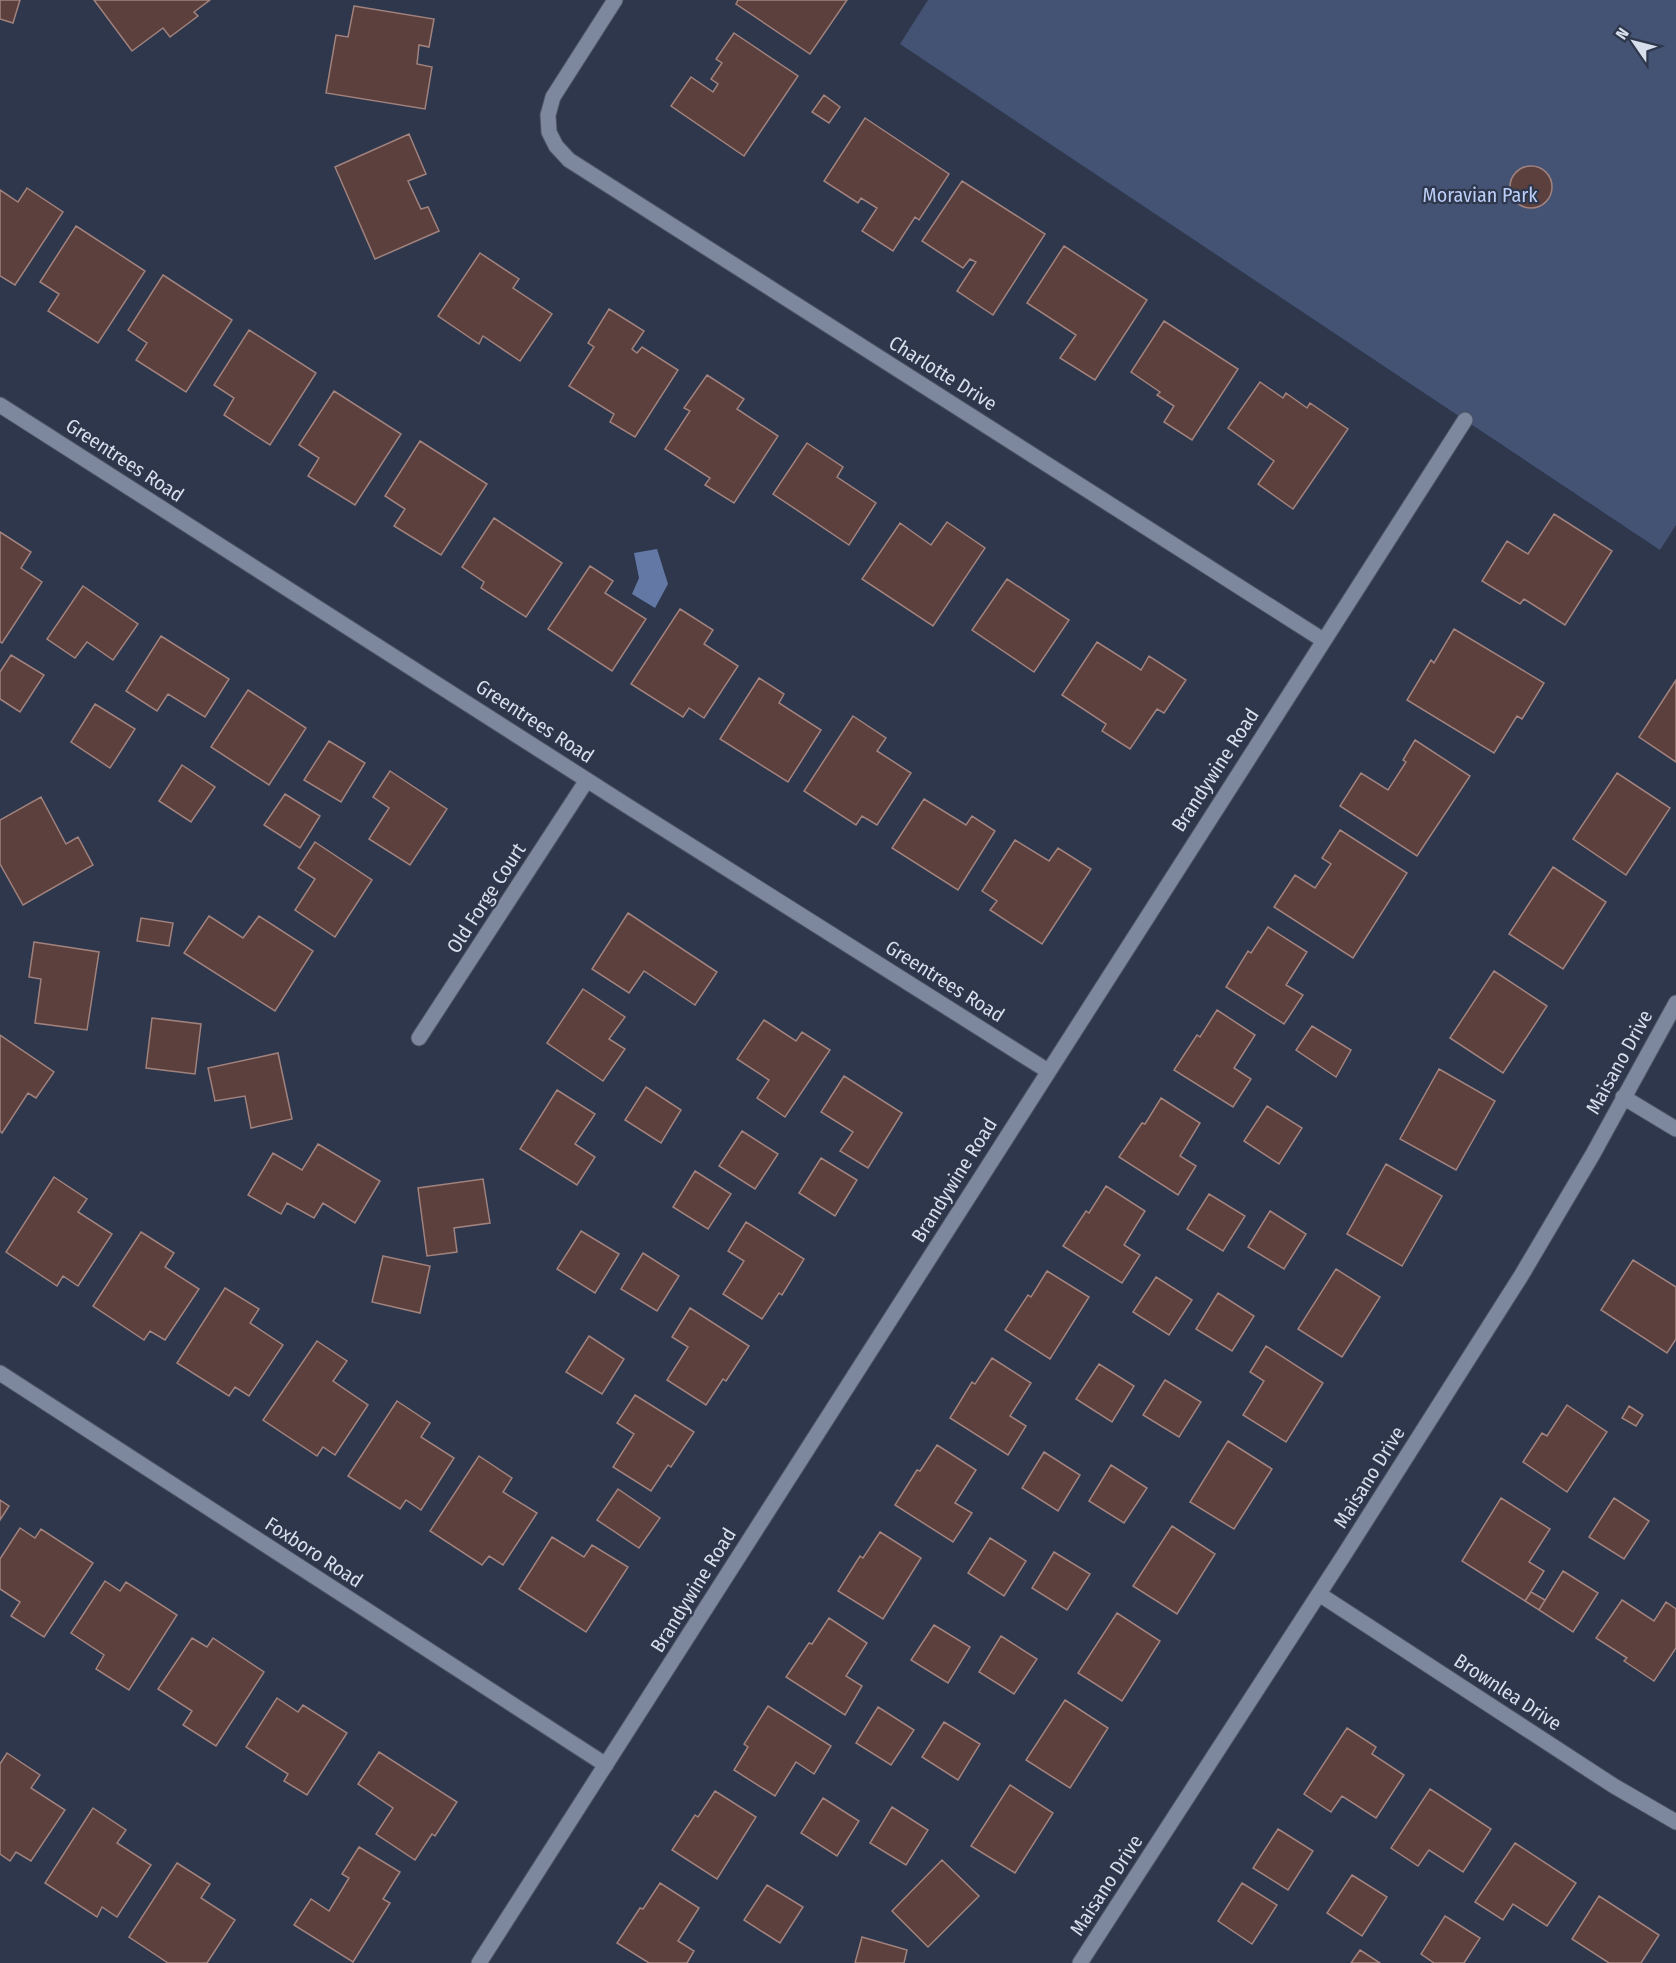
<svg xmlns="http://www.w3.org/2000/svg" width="1676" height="1963" viewBox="0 0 1676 1963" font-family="'Fira Sans Condensed',sans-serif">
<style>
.green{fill:#445274}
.water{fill:#6478a6}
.building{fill:#5b403d;stroke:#a1827e;stroke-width:1.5}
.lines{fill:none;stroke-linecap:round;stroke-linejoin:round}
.minor-casing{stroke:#4c5465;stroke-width:17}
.minor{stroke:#7d889f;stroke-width:15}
.labels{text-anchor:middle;stroke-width:4.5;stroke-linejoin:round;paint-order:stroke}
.park-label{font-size:20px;fill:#bccff9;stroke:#2e374b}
.street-label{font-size:20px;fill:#d8dfec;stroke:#2e374b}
</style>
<rect width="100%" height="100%" fill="#2e374b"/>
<path class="green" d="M928,0H1676V525L1660,550L900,44Z"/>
<path class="water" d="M657,549L668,584L655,608L632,594L639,578L634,553Z"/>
<path class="building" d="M0,0H20L13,23L0,19Z
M94,0H210L194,12L198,16L170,37L163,28L132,51Z
M738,0H847L810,54L736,4Z
M354,6L434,19L429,47L419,45L417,64L432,67L425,109L326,93L336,35L348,37Z
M734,33L798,76L744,156L671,106L691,77L713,92L718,84L711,79L722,63L716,59Z
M824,95L840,107L829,123L812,112Z
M865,118L949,174L919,220L915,217L893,251L862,231L877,208L861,198L858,203L824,181Z
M409,134L426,174L408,181L421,209L428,207L439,231L375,259L335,167Z
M1510 187a21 21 0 1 1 42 0a21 21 0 1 1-42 0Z
M962,181L1045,234L993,315L957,291L976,262L970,259L963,268L922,241Z
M27,188L63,212L15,285L0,276V190L18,202Z
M76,226L145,271L98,343L48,311L59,294L40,282Z
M1064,246L1147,300L1095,380L1060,358L1076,335L1027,303Z
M480,253L519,279L513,288L552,314L520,361L483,336L479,344L438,316Z
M163,275L232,320L186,392L136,360L147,343L128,330Z
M609,309L644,331L632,349L637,353L642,347L678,370L635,437L610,422L614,414L569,386L594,347L588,343Z
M1164,321L1238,369L1192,440L1164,422L1174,406L1157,395L1160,392L1131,372Z
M249,330L316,373L270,445L224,415L234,398L214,385Z
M707,375L744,399L737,409L778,436L734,503L705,485L710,478L665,449L690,411L684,408Z
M1260,382L1283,398L1286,393L1307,408L1310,403L1348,429L1293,509L1258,484L1274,461L1228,428Z
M334,391L401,434L355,505L308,476L319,458L299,445Z
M420,441L487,484L441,555L394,526L405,509L385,496Z
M807,443L843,467L837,477L876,503L849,545L773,494Z
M1554,514L1612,551L1565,625L1524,599L1520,604L1482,581L1507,541L1528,554Z
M494,518L562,563L526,617L481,588L484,582L462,567Z
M947,522L985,548L933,626L862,579L900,523L931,545Z
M0,532L31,552L21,568L42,582L2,643L0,642Z
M590,566L613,581L605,593L646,619L612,671L548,629Z
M1007,579L1069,620L1034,672L972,630Z
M83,586L138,624L113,660L87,642L75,658L47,639Z
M680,609L713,630L704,644L738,666L704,718L689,708L683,717L631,684Z
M1454,629L1544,683L1522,719L1517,716L1494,753L1407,700L1431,660L1434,663Z
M161,636L229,679L205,717L168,694L157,711L126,691Z
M1097,642L1141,670L1149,656L1186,680L1164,713L1157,709L1130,749L1102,731L1106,724L1062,695Z
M11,655L44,675L20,712L0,699V672Z
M759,678L784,694L779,703L821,730L788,782L720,739Z
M1676,680V762L1639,737Z
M248,690L306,728L269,785L211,747Z
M95,704L135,729L110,768L71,742Z
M853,716L886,738L877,751L911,773L877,825L862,816L856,825L804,791Z
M1415,740L1470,776L1417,856L1340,806L1361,773L1388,790L1406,762L1403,760Z
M329,741L365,763L341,802L304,780Z
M182,765L215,787L191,822L159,801Z
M390,771L447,809L410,865L369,839L389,808L373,797Z
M1617,773L1670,808L1626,875L1573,839Z
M285,794L320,816L300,848L264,825Z
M41,797L66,844L78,837L93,865L23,905L0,864V820Z
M924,799L966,825L972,816L995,831L958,890L892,848Z
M1340,830L1407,873L1353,958L1274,907L1295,875L1315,888L1331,864L1322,858Z
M1015,840L1049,861L1058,848L1091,869L1042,944L990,910L997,901L982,891Z
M315,842L372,880L335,937L295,910L315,879L298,868Z
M1553,867L1606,902L1563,969L1509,934Z
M628,913L717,972L695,1005L644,971L629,993L592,969Z
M209,916L243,938L259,916L313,951L275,1011L184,953Z
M141,918L173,923L169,946L137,941Z
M1268,927L1307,952L1286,985L1303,995L1284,1024L1226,987L1248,951L1251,953Z
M34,942L99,952L87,1030L35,1023L41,979L29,977Z
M1494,971L1547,1006L1503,1073L1450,1038Z
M583,989L625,1017L609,1039L625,1049L603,1081L547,1043Z
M1217,1010L1255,1035L1234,1068L1251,1079L1233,1107L1174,1070L1197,1035L1200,1037Z
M152,1018L201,1024L195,1074L146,1068Z
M764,1020L796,1041L802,1032L830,1050L785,1117L757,1098L769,1080L737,1059Z
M1312,1026L1351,1050L1336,1077L1296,1050Z
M0,1035L54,1072L36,1098L28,1093L2,1133L0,1131Z
M278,1053L292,1119L251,1128L245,1096L215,1101L208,1068Z
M1439,1069L1495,1101L1456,1170L1400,1139Z
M844,1076L902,1113L868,1168L840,1151L853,1132L821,1112Z
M646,1087L681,1110L661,1143L625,1120Z
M557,1090L595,1114L575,1144L595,1157L577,1185L520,1149Z
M1161,1098L1200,1123L1180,1156L1196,1166L1178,1195L1119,1157L1142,1123L1145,1124Z
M1267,1106L1302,1128L1279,1164L1244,1141Z
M742,1131L778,1154L755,1189L719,1166Z
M318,1144L380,1181L355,1223L323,1203L314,1218L287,1203L281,1214L248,1195L273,1153L302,1170Z
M821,1158L857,1180L835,1216L799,1193Z
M1386,1164L1442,1196L1402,1266L1347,1234Z
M695,1171L731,1194L708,1229L673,1207Z
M54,1177L87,1199L78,1212L112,1234L78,1286L63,1276L57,1286L6,1252Z
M483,1179L490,1223L454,1228L457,1252L427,1256L418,1188Z
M1106,1186L1145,1211L1124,1245L1140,1255L1122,1283L1063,1246L1086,1211L1089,1213Z
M1209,1194L1245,1216L1223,1251L1187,1229Z
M1270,1211L1306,1234L1284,1269L1248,1247Z
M746,1222L804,1259L782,1295L779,1293L762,1319L723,1294L744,1261L728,1251Z
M581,1231L619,1254L595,1293L557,1269Z
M141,1232L174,1253L165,1267L199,1289L165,1340L150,1331L144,1340L93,1306Z
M643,1253L679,1276L657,1311L621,1289Z
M383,1256L430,1266L420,1313L372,1302Z
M1633,1260L1676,1287V1339L1667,1353L1601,1310Z
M1336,1269L1380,1297L1342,1357L1298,1329Z
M1047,1271L1089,1297L1050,1359L1005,1330L1028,1295L1031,1297Z
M1156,1277L1192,1300L1169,1335L1133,1312Z
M225,1288L259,1309L250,1323L283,1345L249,1396L235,1387L229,1396L177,1363Z
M1218,1293L1254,1316L1232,1351L1196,1329Z
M690,1308L749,1346L726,1381L723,1379L706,1405L667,1380L688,1347L672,1337Z
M589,1336L624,1359L602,1394L566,1372Z
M317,1341L347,1361L333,1381L368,1405L335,1455L323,1447L317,1456L263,1420Z
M1266,1346L1323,1383L1286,1442L1243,1415L1264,1381L1250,1372Z
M992,1358L1031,1383L1010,1416L1026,1426L1008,1455L950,1418L972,1382L975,1384Z
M1099,1364L1134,1386L1112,1422L1076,1399Z
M1165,1380L1201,1402L1179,1437L1143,1415Z
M635,1395L694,1432L671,1467L668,1465L651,1491L613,1467L634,1434L617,1423Z
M397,1401L430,1423L421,1437L454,1458L421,1510L406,1500L400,1509L348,1476Z
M1567,1405L1607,1432L1567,1492L1523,1462L1542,1433L1547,1436Z
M1629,1406L1643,1415L1636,1426L1622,1418Z
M1228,1441L1272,1469L1234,1529L1190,1502Z
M937,1445L976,1470L955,1503L972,1513L953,1542L895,1505L917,1470L920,1471Z
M1044,1452L1080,1475L1058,1511L1022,1488Z
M479,1456L512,1478L503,1492L537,1513L503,1565L489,1556L482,1565L430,1531Z
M1111,1465L1147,1488L1124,1523L1089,1501Z
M618,1489L660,1518L639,1548L597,1520Z
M1501,1498L1550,1529L1529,1562L1544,1571L1525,1601L1462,1561Z
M1614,1498L1649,1521L1624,1559L1589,1537Z
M0,1500L9,1506L0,1520Z
M1172,1526L1215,1554L1177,1614L1133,1586Z
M20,1528L35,1538L41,1529L93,1563L44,1637L11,1616L20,1602L0,1589V1559Z
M880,1532L921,1558L883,1619L838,1591L860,1556L863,1558Z
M552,1537L584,1557L592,1545L628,1567L586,1632L519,1589Z
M990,1538L1026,1561L1004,1596L968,1573Z
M1054,1552L1090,1574L1067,1610L1032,1588Z
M1563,1571L1598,1593L1573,1632L1539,1610Z
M105,1581L120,1591L126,1582L177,1615L129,1690L96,1669L104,1655L71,1633Z
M1531,1592L1545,1600L1539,1610L1525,1601Z
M1622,1600L1654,1621L1666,1602L1676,1609V1648L1654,1681L1624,1661L1627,1658L1596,1638Z
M1117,1613L1160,1641L1122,1701L1078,1673Z
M829,1618L867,1643L846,1676L862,1686L845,1715L786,1677L809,1643L812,1644Z
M934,1625L970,1647L948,1683L911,1660Z
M1001,1636L1037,1659L1014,1694L979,1672Z
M192,1638L207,1647L213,1638L264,1672L216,1746L183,1725L192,1711L158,1689Z
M277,1698L298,1712L303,1705L347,1733L307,1795L284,1781L288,1774L246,1747Z
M1065,1700L1108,1728L1070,1788L1026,1760Z
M768,1706L831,1746L814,1774L796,1762L775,1796L734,1770L748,1747L744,1744Z
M878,1707L914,1730L891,1765L856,1743Z
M944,1722L980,1744L958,1780L922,1757Z
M1347,1728L1376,1747L1372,1754L1404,1775L1376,1818L1342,1796L1331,1812L1304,1794Z
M379,1752L457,1802L435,1836L432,1834L415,1860L376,1834L393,1808L358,1784Z
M7,1753L40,1775L31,1788L65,1810L31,1861L16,1852L10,1861L0,1854V1764Z
M1010,1785L1053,1813L1015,1873L971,1846Z
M1430,1789L1491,1829L1463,1872L1429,1850L1418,1866L1391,1848Z
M715,1791L756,1817L717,1879L672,1850L695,1815L698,1817Z
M823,1798L859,1821L837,1856L801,1833Z
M892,1807L928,1830L906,1865L870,1843Z
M93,1808L126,1830L117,1843L151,1865L117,1917L102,1907L97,1917L45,1883Z
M1278,1829L1313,1851L1288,1890L1253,1868Z
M1515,1843L1576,1883L1547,1926L1513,1904L1503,1920L1475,1902Z
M359,1847L400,1872L383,1899L390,1903L353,1962L294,1925L311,1899L329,1911L349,1878L342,1874Z
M942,1860L979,1896L928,1947L892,1911Z
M177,1863L210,1884L201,1898L235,1920L207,1963H168L129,1937Z
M1352,1875L1387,1897L1362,1936L1327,1913Z
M660,1883L699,1908L678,1941L694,1951L687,1963H649L617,1943L640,1908L643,1909Z
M1242,1883L1277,1905L1252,1944L1218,1921Z
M767,1885L803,1907L780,1943L744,1920Z
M1599,1896L1659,1935L1641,1963H1609L1572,1939Z
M1445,1916L1480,1938L1464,1963H1434L1421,1954Z
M862,1937L907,1950L904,1963H855Z
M1360,1950L1380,1963H1351Z"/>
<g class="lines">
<defs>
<path id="minor" d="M615,0L553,97L548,115L549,132L556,146L569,160L1323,640
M0,405L626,805L1048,1071
M419,1038L587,780
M1623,1097L1676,1129
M0,1373L606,1765
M1319,1594L1614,1786L1676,1822
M479,1963L1465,420
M1080,1963L1344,1555L1521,1276L1593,1154L1676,1003"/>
</defs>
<use href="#minor" class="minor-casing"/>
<use href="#minor" class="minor"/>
</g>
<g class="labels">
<g class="park-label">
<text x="1480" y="202">Moravian Park</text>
</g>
<g class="street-label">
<text transform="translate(943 373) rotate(32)" y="7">Charlotte Drive</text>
<text transform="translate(125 460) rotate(33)" y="7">Greentrees Road</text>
<text transform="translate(535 721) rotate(33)" y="7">Greentrees Road</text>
<text transform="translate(1215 770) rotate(-57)" y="7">Brandywine Road</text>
<text transform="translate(486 898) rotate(-57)" y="7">Old Forge Court</text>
<text transform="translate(945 981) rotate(32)" y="7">Greentrees Road</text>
<text transform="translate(1619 1062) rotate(-61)" y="7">Maisano Drive</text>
<text transform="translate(954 1180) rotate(-58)" y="7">Brandywine Road</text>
<text transform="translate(1369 1477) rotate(-58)" y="7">Maisano Drive</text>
<text transform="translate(314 1552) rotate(33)" y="7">Foxboro Road</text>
<text transform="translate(693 1590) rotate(-58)" y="7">Brandywine Road</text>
<text transform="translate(1508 1692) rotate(33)" y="7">Brownlea Drive</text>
<text transform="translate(1106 1885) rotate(-57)" y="7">Maisano Drive</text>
</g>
</g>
<g transform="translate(1634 42) rotate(305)" stroke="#2e374b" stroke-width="4.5" paint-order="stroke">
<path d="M0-4.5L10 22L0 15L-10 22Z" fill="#d8dfec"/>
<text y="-9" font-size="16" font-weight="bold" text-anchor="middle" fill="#d8dfec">N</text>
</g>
</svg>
